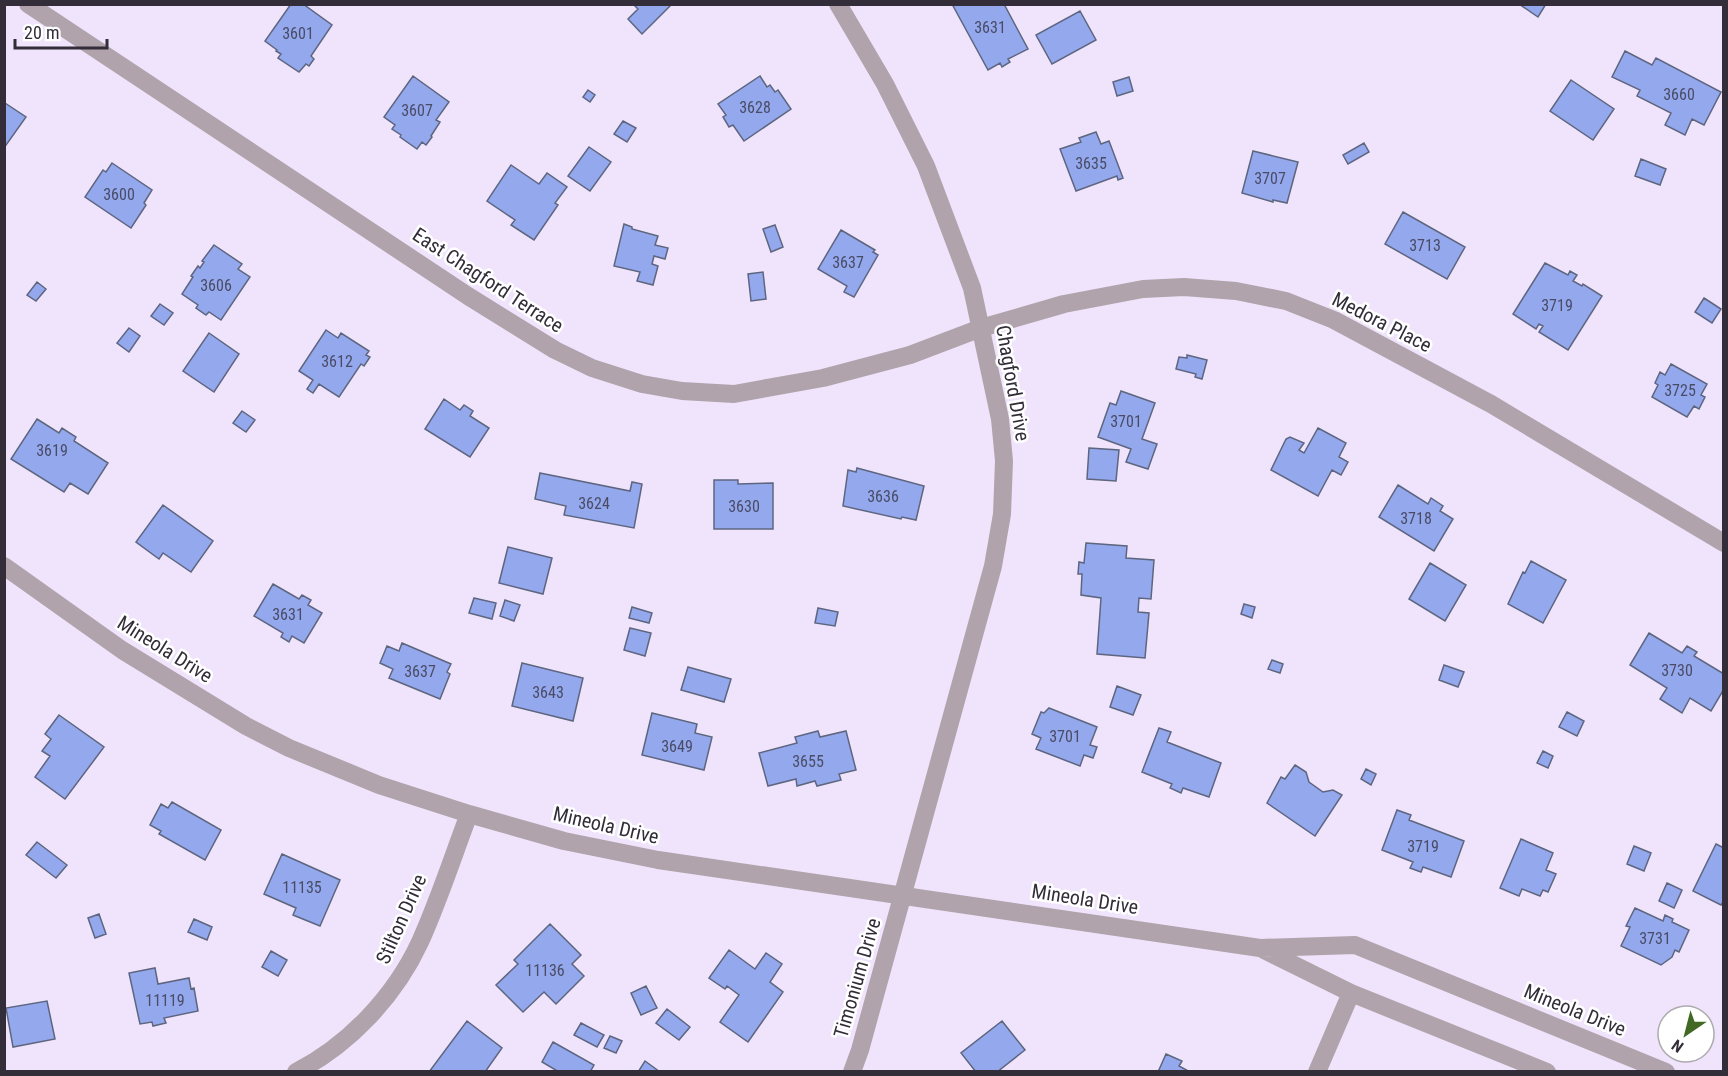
<svg xmlns="http://www.w3.org/2000/svg" width="1728" height="1076" viewBox="0 0 1728 1076" font-family="'Roboto Condensed',sans-serif">
<style>
.building{fill:#94a8ee;stroke:#5e657f;stroke-width:1.5}
.lines{fill:none;stroke-linecap:round;stroke-linejoin:round}
.street{stroke:#b0a3ab;stroke-width:18}
.labels{text-anchor:middle;stroke-width:5;stroke-linejoin:round;paint-order:stroke}
.number-label{font-size:16px;fill:#4a4c66}
.street-label{font-size:20px;fill:#322d38;stroke:#fff}
</style>
<rect width="100%" height="100%" fill="#efe4fc"/>
<path class="building" d="M291,4H303L332,25L311,56L314,59L309,66L306,64L299,72L278,58L281,54L276,51L277,50L265,41Z
M633,4H672L642,34L628,19L638,9Z
M952,4H1004L1028,49L1008,59L1010,62L1002,67L1000,63L988,70Z
M1519,4H1546L1538,17Z
M1080,11L1096,40L1052,64L1036,35Z
M1625,51L1652,65L1656,58L1721,92L1704,125L1692,119L1685,135L1665,125L1671,113L1637,96L1640,90L1612,77Z
M413,76L449,102L436,120L440,122L431,136L432,137L426,145L422,142L417,149L400,137L401,135L392,129L395,125L384,117Z
M760,76L767,87L770,85L775,92L778,90L791,109L744,141L733,125L729,127L723,117L726,115L718,104Z
M1129,77L1133,91L1117,96L1113,82Z
M1571,80L1614,109L1593,140L1550,111Z
M588,90L595,95L590,102L583,97Z
M5,103L26,117L4,148V104Z
M623,121L636,128L627,142L614,134Z
M1096,132L1101,144L1109,141L1123,178L1118,180L1117,176L1076,191L1060,149L1081,142L1079,138Z
M1364,143L1369,152L1348,164L1343,155Z
M589,147L611,162L590,191L568,176Z
M1253,151L1298,162L1287,203L1273,200V202L1242,193Z
M1641,159L1666,169L1660,185L1635,176Z
M112,163L152,190L144,203L146,205L131,228L85,197L103,170L106,172Z
M511,165L539,184L547,173L567,187L555,203L558,205L534,240L511,225L515,220L487,201Z
M1403,212L1465,247L1447,279L1385,244Z
M624,224L632,227V229L658,236L655,245L668,248L665,259L654,256L652,264L658,266L653,285L637,281L640,272L614,266Z
M775,225L783,247L771,252L763,229Z
M841,230L875,250L873,252L878,255L854,297L844,292L847,286L818,269Z
M214,245L242,264L238,269L250,277L221,320L209,312L206,315L196,308L198,305L182,294L193,277L191,276L198,266L200,268L204,262L202,261Z
M1545,263L1568,275L1570,271L1577,275L1573,281L1582,286L1583,284L1602,296L1568,350L1539,332L1543,326L1539,324L1536,329L1513,314Z
M763,272L766,299L751,301L748,274Z
M37,282L46,289L36,301L27,295Z
M1704,298L1721,309L1712,323L1695,312Z
M160,304L173,313L164,325L151,316Z
M129,328L140,336L129,352L117,343Z
M326,330L338,338L341,333L369,351L366,355L370,357L364,366L361,364L339,397L319,384L313,393L307,389L313,380L299,371Z
M209,333L239,354L214,392L183,371Z
M1187,355L1207,360L1202,379L1195,377L1196,374L1176,369L1179,357L1187,358Z
M1671,364L1707,384L1701,395L1705,397L1699,409L1694,406L1687,417L1652,397L1658,385L1655,383L1660,372L1665,375Z
M1121,391L1155,403L1142,439L1157,444L1148,469L1126,462L1131,449L1098,437L1110,403L1116,405Z
M444,399L460,410L464,405L473,411L470,416L489,428L470,457L425,429Z
M242,411L255,420L246,432L233,423Z
M37,419L59,433L62,428L76,437L74,441L108,463L88,494L70,483L64,492L11,459Z
M1318,428L1346,443L1339,457L1348,462L1341,475L1332,470L1318,496L1271,470L1286,439L1290,437L1304,443L1299,450L1304,453Z
M1089,448L1119,450L1116,481L1087,479Z
M857,468L924,486L916,520L902,517L901,519L843,506L848,470L856,472Z
M540,473L630,491L632,482L642,484L634,528L564,515L566,506L535,499Z
M714,480H738V484L773,483V529H714Z
M1398,485L1428,504L1431,498L1443,506L1440,511L1453,519L1434,551L1379,517Z
M163,505L213,541L191,572L163,553L159,559L136,542Z
M1086,543L1127,546L1126,558L1154,560L1151,599L1139,598L1138,612L1149,613L1145,658L1097,654L1101,598L1081,595L1082,574H1078L1079,562L1084,563Z
M508,547L552,558L543,594L499,583Z
M1531,561L1566,580L1543,623L1508,604L1523,572L1525,573Z
M1430,563L1466,585L1445,621L1409,599Z
M273,584L299,599L302,595L311,600L308,605L322,613L304,643L292,636L289,642L281,637L283,633L254,616Z
M474,598L496,603L492,619L469,613Z
M505,600L520,605L514,621L500,616Z
M1244,604L1255,607L1252,618L1241,614Z
M632,607L652,613L649,623L629,618Z
M818,608L838,612L835,626L815,623Z
M630,628L651,633L645,656L624,650Z
M1649,633L1682,653L1687,646L1697,652L1694,656L1724,674V689L1711,711L1690,698L1682,713L1660,699L1667,688L1630,665Z
M402,643L451,664L447,672L450,674L440,699L389,678L393,669L380,663L387,646L399,651Z
M1272,660L1283,664L1280,673L1268,669Z
M522,663L583,678L573,721L512,706Z
M1444,665L1464,672L1458,687L1439,680Z
M688,667L731,679L724,702L681,690Z
M1117,686L1141,695L1133,715L1110,707Z
M1049,708L1097,727L1090,745L1097,747L1093,758L1084,755L1080,766L1036,749L1041,738L1032,734L1041,712L1044,713Z
M1567,712L1584,721L1577,736L1559,727Z
M652,713L697,724L695,733L712,737L704,770L642,755Z
M59,715L104,747L65,799L35,777L50,756L42,751L51,739L45,734Z
M1159,728L1171,732L1167,742L1221,763L1209,797L1183,788L1181,793L1170,788L1172,784L1142,772Z
M818,731L820,737L846,731L856,770L839,774L841,780L817,786L815,781L797,786L796,779L768,786L759,753L797,743L795,737Z
M1543,751L1553,756L1548,768L1537,763Z
M1295,765L1306,772L1309,782L1323,792L1333,790L1342,795L1315,836L1267,803L1281,777L1285,779Z
M1366,769L1376,774L1371,785L1361,779Z
M172,802L221,830L205,860L159,834L161,831L150,825L161,804L168,808Z
M1397,810L1411,815L1409,820L1464,841L1451,877L1423,867L1421,872L1410,868L1413,862L1382,850Z
M1521,839L1553,853L1546,870L1556,874L1548,892L1543,890L1540,896L1522,889L1519,896L1500,888Z
M37,842L67,865L56,878L26,855Z
M1716,844L1724,848V901L1721,905L1693,891Z
M1634,846L1651,853L1644,871L1627,864Z
M282,854L340,880L320,926L293,915L296,908L264,894Z
M1667,883L1682,890L1674,908L1659,901Z
M1635,908L1663,921L1665,915L1673,919L1672,922L1689,930L1679,952L1675,950L1672,957L1661,965L1621,946L1630,927L1626,926Z
M99,914L106,934L95,938L88,918Z
M194,919L212,927L207,940L188,932Z
M550,924L581,955L572,964L584,976L556,1004L544,992L523,1012L496,985L518,964L514,960Z
M729,950L755,969L766,953L782,964L770,982L783,992L748,1042L720,1022L739,995L727,986L725,989L709,978Z
M271,951L287,960L278,976L262,967Z
M155,968L158,984L189,978L191,989L194,988L198,1011L164,1018L166,1023L153,1026L152,1022L140,1024L129,973Z
M646,986L657,1008L641,1015L631,993Z
M47,1001L55,1039L13,1047L6,1008Z
M667,1009L690,1027L679,1040L656,1023Z
M467,1021L502,1048L485,1072H429Z
M1002,1021L1025,1050L997,1072H976L961,1053Z
M581,1023L604,1035L597,1047L574,1035Z
M610,1036L622,1041L616,1053L604,1048Z
M553,1042L594,1065L590,1072H559L542,1062Z
M1166,1054L1182,1061L1179,1066L1190,1072H1158Z
M645,1061L660,1072H638Z"/>
<g class="lines">
<path class="street" d="M28,4L468,296L555,350L592,368L642,384L682,391L734,394L823,378L910,355L981,328L1064,304L1143,289L1184,287L1236,291L1286,301L1334,320L1491,404L1724,543
M838,4L885,84L926,166L972,288L1000,419L1004,461L1002,514L993,566L860,1050L852,1072
M4,566L122,650L246,726L289,748L379,785L469,814L564,841L658,860L1260,948L1355,945L1666,1072
M1264,950L1351,993L1547,1072
M296,1072C349,1045 395,996 420,942C439,900 453,856 469,814
M1317,1072L1351,993"/>
</g>
<g class="labels">
<g class="number-label">
<text x="990" y="33">3631</text>
<text x="298" y="39">3601</text>
<text x="1679" y="100">3660</text>
<text x="755" y="113">3628</text>
<text x="417" y="116">3607</text>
<text x="1091" y="169">3635</text>
<text x="1270" y="184">3707</text>
<text x="119" y="200">3600</text>
<text x="1425" y="251">3713</text>
<text x="848" y="268">3637</text>
<text x="216" y="291">3606</text>
<text x="1557" y="311">3719</text>
<text x="337" y="367">3612</text>
<text x="1680" y="396">3725</text>
<text x="1126" y="427">3701</text>
<text x="52" y="456">3619</text>
<text x="883" y="502">3636</text>
<text x="594" y="509">3624</text>
<text x="744" y="512">3630</text>
<text x="1416" y="524">3718</text>
<text x="288" y="620">3631</text>
<text x="1677" y="676">3730</text>
<text x="420" y="677">3637</text>
<text x="548" y="698">3643</text>
<text x="1065" y="742">3701</text>
<text x="677" y="752">3649</text>
<text x="808" y="767">3655</text>
<text x="1423" y="852">3719</text>
<text x="302" y="893">11135</text>
<text x="1655" y="944">3731</text>
<text x="545" y="976">11136</text>
<text x="165" y="1006">11119</text>
</g>
<g class="street-label">
<text transform="translate(488 280) rotate(33)" y="7">East Chagford Terrace</text>
<text transform="translate(1382 322) rotate(27)" y="7">Medora Place</text>
<text transform="translate(1013 383) rotate(80)" y="7">Chagford Drive</text>
<text transform="translate(165 649) rotate(32)" y="7">Mineola Drive</text>
<text transform="translate(606 825) rotate(13)" y="7">Mineola Drive</text>
<text transform="translate(1085 899) rotate(9)" y="7">Mineola Drive</text>
<text transform="translate(401 919) rotate(-66)" y="7">Stilton Drive</text>
<text transform="translate(857 978) rotate(-74)" y="7">Timonium Drive</text>
<text transform="translate(1575 1010) rotate(22)" y="7">Mineola Drive</text>
</g>
</g>
<rect width="1728" height="1076" fill="none" stroke="#322d38" stroke-width="12"/>
<g transform="translate(1686 1034) rotate(215)"><circle r="28" fill="#ffffff" stroke="#adabaf" stroke-width="1.5"/>
<path d="M0-4.5L10 22L0 15L-10 22Z" fill="#416924"/>
<text y="-9" font-size="16" font-weight="bold" text-anchor="middle" fill="#322d38">N</text>
</g>
<path d="M15 39v9h92v-9" fill="none" stroke="#322d38" stroke-width="3"/>
<text x="24" y="39" font-size="18" fill="#322d38" stroke="#ffffff" stroke-width="4.5" paint-order="stroke">20 m</text>
</svg>
